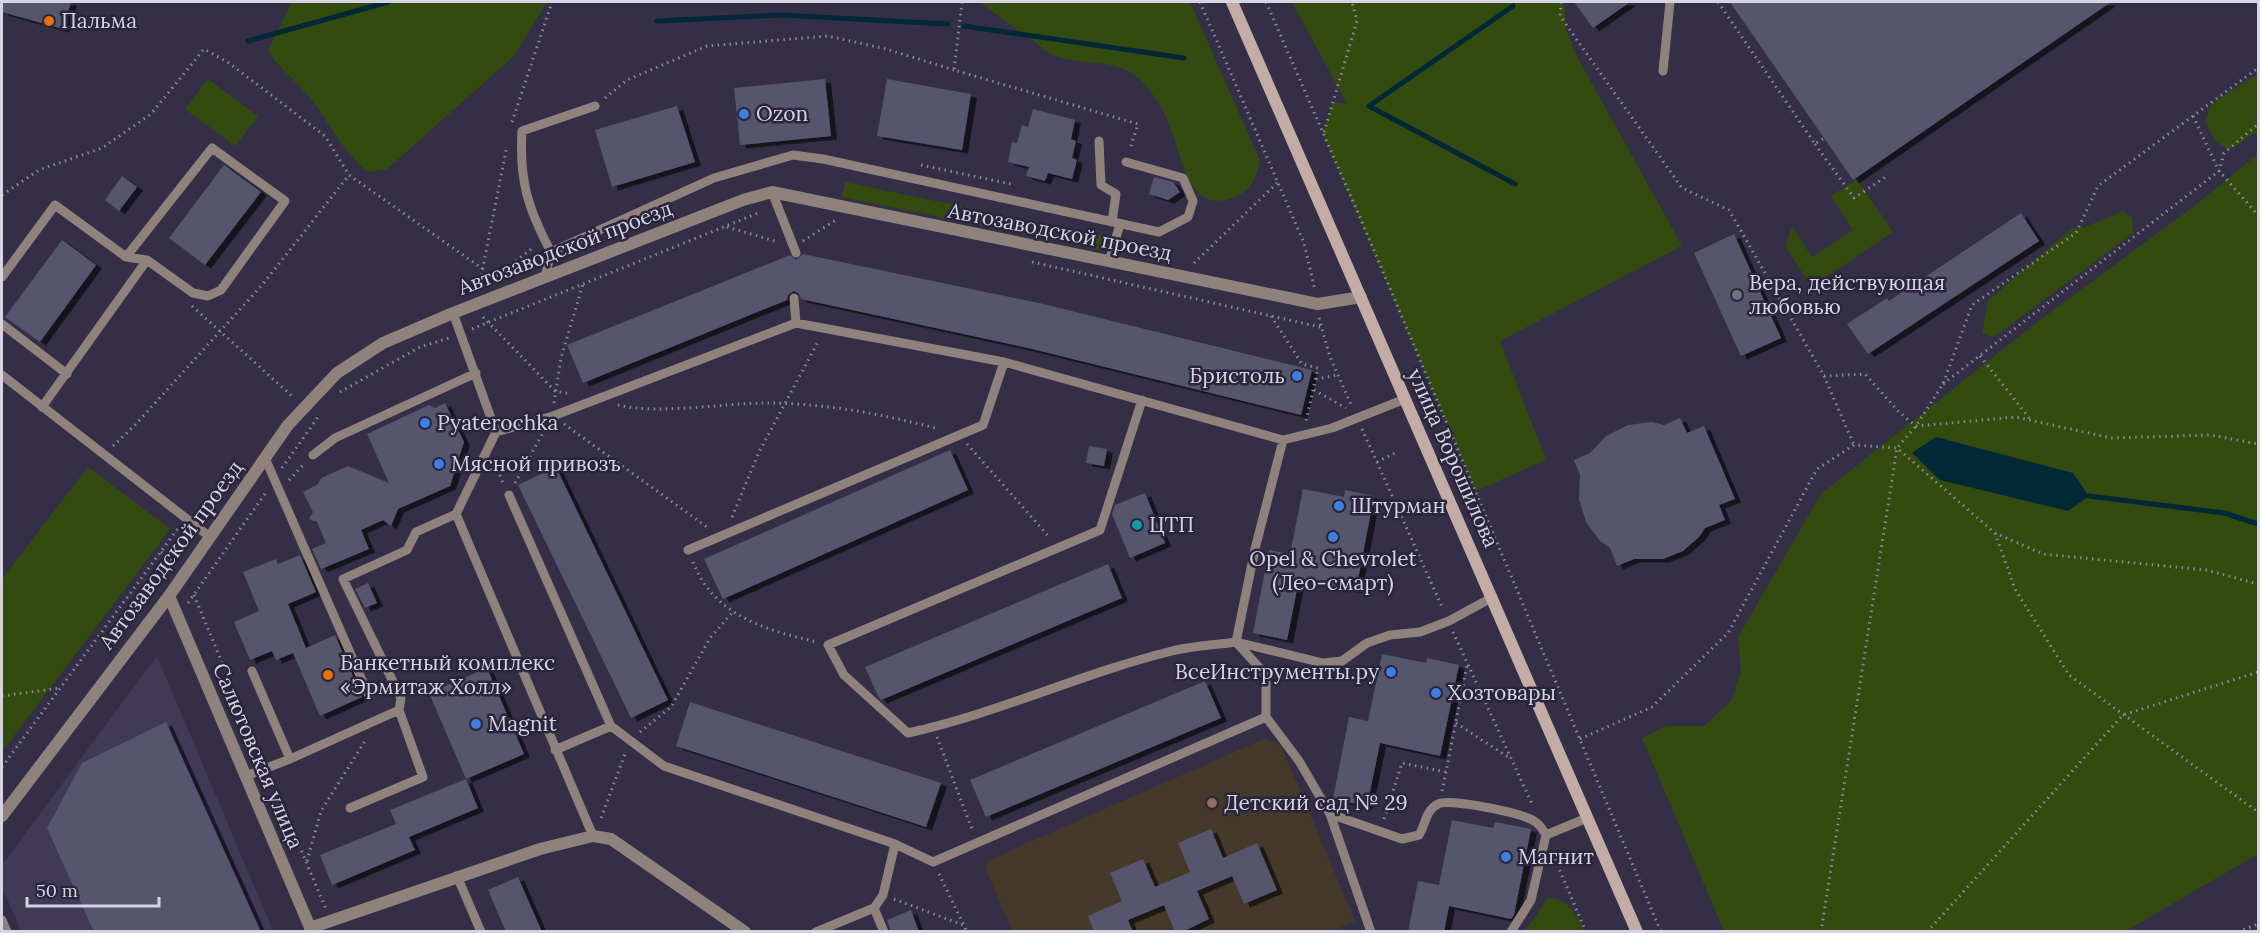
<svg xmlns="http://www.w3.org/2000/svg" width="2260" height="933" viewBox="0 0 2260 933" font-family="Lora,serif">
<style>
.built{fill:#403a57}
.education{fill:#45392a}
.green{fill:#334b0f}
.water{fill:#012836}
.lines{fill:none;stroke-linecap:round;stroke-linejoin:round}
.stream{stroke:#012836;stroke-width:5}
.building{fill:#55546e;filter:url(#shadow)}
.path{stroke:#8c889b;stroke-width:3;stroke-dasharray:1.5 4.5;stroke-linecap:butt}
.lane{stroke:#8f817c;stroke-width:9}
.street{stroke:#8f817c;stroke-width:12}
.secondary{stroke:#c2aca5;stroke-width:12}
.food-dot{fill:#e8710a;stroke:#2a253c;stroke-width:2}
.shop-dot{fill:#3f7fe0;stroke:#2a253c;stroke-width:2}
.worship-dot{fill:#6b7280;stroke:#2a253c;stroke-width:2}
.culture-dot{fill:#0f9aa8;stroke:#2a253c;stroke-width:2}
.education-dot{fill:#8d6e63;stroke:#2a253c;stroke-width:2}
.labels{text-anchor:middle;stroke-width:5;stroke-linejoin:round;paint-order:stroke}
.poi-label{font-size:21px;fill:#d6d3e2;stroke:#2a253c;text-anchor:start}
.street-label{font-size:21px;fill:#d6d3e2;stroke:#2a253c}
</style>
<defs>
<filter id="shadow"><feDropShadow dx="6" dy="3.5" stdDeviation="0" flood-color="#0009"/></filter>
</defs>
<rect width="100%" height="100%" fill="#342f47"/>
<path class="built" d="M157,656L273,931H21L2,887V865Z"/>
<path class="education" d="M1264,739L1281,745L1355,921L1331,932L1012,931L986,870L989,860Z"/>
<path class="green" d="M292,2H547L514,56L387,169L368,172C337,147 329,118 305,92C291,77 278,67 268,50Z
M979,2H1190L1260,161C1256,179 1251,191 1232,198C1187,214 1182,155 1170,126C1162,107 1150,86 1133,74C1109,58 1078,66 1053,55C1045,52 1038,44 1031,39C1013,27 996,14 979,2Z
M1292,2H1564L1566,29L1575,53L1682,246L1500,341L1546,460L1476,491L1323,134L1333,102L1347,104Z
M2258,74V131L2230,150L2216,142L2205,123L2211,104Z
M208,79L258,116L235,146L185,109Z
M2258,154V854L2126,931H1724L1642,738L1666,726H1704L1731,701L1741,672L1738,637L1821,494L2036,323L2193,207Z
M1857,179L1893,232L1822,280L1813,282L1805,277L1785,246L1792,226L1812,257L1853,230L1831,196Z
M845,182L1103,236L1100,250L842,197Z
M2123,211L2132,218L2133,233L2001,332L1992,337L1982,333L1988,301L2072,228L2085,227Z
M88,467L170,529L2,752V579Z
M1548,898C1569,898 1576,914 1584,931H1525Z"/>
<path class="water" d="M1936,437L2073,473L2089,496L2068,511L1940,480L1912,453Z"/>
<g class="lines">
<path class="stream" d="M1513,6L1369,106L1515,184
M657,21L781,15L948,24
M964,26L1184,58
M248,41L388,2
M2089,496L2224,513L2258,524"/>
</g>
<path class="building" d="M2,2H71L63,29L2,12Z
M1574,2H1630L1593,28Z
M1730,2H2111L1853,180Z
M825,79L831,136L740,145L734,88Z
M887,79L971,94L962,150L877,136Z
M677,106L695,162L612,187L595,130Z
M1033,109L1075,120L1071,139L1076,141L1072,158L1077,160L1072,179L1048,173L1045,181L1026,176L1029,167L1008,162L1012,142L1017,143L1022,125L1028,127Z
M224,165L261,192L205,265L169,238Z
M122,176L137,187L119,211L105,200Z
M1154,177L1173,182L1180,192L1168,200L1149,194Z
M2021,213L2039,241L1868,354L1847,324L1887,298L1889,301Z
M1734,234L1781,338L1741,356L1694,253Z
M62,240L96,265L40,342L5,317Z
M803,254L1039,303L1312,370L1301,415L1028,348L801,299L799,294L794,291L788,295L787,300L583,383L567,345L790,255L796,260Z
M445,403L464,442L450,486L398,509L391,526L383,520L361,530L369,549L321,569L312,549L326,543L317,522L309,519L313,512L303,492L318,484L321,478L348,466L389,483L367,434L429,405L435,408Z
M1680,418L1687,433L1704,426L1735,499L1719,505L1725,520L1705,528L1699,537L1683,551L1663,559H1634L1617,566L1610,548L1600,541L1586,522L1579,499L1580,475L1574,460L1590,453L1606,436L1628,425L1652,422L1664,425Z
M1089,446L1107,449L1104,466L1086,463Z
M950,450L968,490L723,599L704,559Z
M556,467L668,700L631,718L518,485Z
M1303,489L1344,497L1345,490L1374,496L1356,590L1299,579L1287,640L1253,633L1269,550L1290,554Z
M1145,493L1165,543L1130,558L1112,514L1115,505Z
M300,555L316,592L288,604L306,648L335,635L362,697L320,716L293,653L276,660L272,651L250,660L234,622L259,611L243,572L276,559L278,564Z
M1108,564L1122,598L881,700L878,696L865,667Z
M368,583L377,603L365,608L355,589Z
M1382,654L1426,663L1427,658L1459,665L1440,756L1380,743L1367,806L1333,799L1349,717L1368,721Z
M487,668L524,754L466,779L429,693Z
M1205,681L1221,718L986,817L970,780Z
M690,702L941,783L926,827L676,746Z
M166,722L261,932H94L47,828L82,763Z
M466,779L478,808L409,837L415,850L332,885L320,855L396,824L390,810Z
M1452,820L1493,828L1495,822L1531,829L1514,915L1511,919L1449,906L1444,932H1408L1418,881L1439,885Z
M1211,829L1223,858L1257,843L1277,890L1244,904L1232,876L1197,891L1209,919L1182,932H1175L1164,905L1128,920L1133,932H1094L1088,916L1122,901L1110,873L1143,859L1155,887L1190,872L1178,843Z
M518,877L542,932H506L488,890Z
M911,910L919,932H891L887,920Z"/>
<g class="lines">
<path class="path" d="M962,2L954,70L1138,124L1130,149
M1200,2L1304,243L1315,290
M1266,2L1362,222L1661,932
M1561,2L1560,16L1682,188L1729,210L1824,376L1865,374L1899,412L1916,426L2016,417L2111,438L2211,435L2258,444
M1718,2L1815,144L1824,138
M605,98L627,80L707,46L828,36L886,49L954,70
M2193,116L2219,171L2258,215
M512,122L552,2
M1324,132L1357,21L1352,2
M1815,144L1854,198L1887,176
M921,165L1011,184
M2,195L39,170L102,148L151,114L204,49L229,63L325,136L349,175
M727,227L778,242
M803,241L836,220
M1032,262L1320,327
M1194,263L1277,183
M487,283L534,247
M479,287L507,146
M192,306L293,397
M1271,316L1302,364L1318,368L1306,421
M483,317L555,391L571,394
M1319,318L1330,357L1352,407
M472,329L758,213
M1980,356L2030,419
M1824,376L1854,445
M1316,379L1338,375
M1943,384L2219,171L2224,153L2258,124
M1314,390L1346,408
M340,392L420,347L449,338
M554,403L561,358L583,284
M618,405C658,415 723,403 766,403C824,403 882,414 939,429
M564,424L707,527
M1362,429L1443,609
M967,444L1050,538
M113,446L136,424L263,284L349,175L483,269
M1377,462L1395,453
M495,464L503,483
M282,468L318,417
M289,480L305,463
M515,483L544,431
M198,512L210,507L225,487
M732,517L759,452L819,340
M1995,533L2015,589L2069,675L2258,812
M161,552L174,562
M693,562C714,616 766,630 817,642
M194,595L261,757
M188,603L267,491
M1453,632L1533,806
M2,696L60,688
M1456,723L1511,759
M640,732L671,707L710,638L732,613
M937,737L973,832
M1580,739L1652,707L1728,633L1817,469L1854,445L1897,448L1995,533L2043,554L2206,570L2258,584
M2,767L179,527
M271,779L326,909
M1442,791L1446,772
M601,818L625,754
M1384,819L1402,763L1446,772L1467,665
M1555,859L1586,932
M307,861L321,811L365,741
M939,874L967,932
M894,899L963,925
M1821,932L1897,448L1916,426L1943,384L1972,305L2076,233L2098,186L2258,68
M1927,932L2123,715L2258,672
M2238,932L2258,924"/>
<path class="lane" d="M1663,71L1670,2
M1099,141L1101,185L1116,194L1112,222
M772,192L796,253
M551,252C528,209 519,180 522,131L595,106
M126,257L212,148L285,201L221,290L208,296L193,293L147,260
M1109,262L1120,224
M2,277L55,205L126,257L147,260L42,407
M545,277L551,252L714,178L793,155L823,159L1159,232L1188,217L1193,201L1183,178L1126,162
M794,298L796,323
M453,313L496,432L456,514L593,836
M2,324L67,374
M2,375L210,537
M1142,400L1100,530L828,645L844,675L908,733C999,713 1082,673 1172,651C1193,646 1215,645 1236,642L1266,675V717L1299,761L1330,814L1402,839L1419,835C1426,824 1425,811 1438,804C1450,798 1522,813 1534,821C1540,824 1543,830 1546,835L1531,900L1511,932
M496,432L553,416L796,323L1004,362L1283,440L1332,428L1405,399
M1283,440L1255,549L1236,642L1323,663L1342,661L1367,643L1390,635L1420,632L1449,621L1493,597
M313,455L335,438L476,373
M265,458L369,696
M509,495L611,726
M688,550L983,425L1004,362
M555,750L611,726L664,766L895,844L933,862L1266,717
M290,759L399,710L401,698L343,579L407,550L416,532L456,514
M246,776L290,759L252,671
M350,808L423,777L399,710
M1330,814L1371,932
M1546,835L1587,818
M457,876L481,932
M2,920L7,932
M816,932L874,908
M884,932L874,908L883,895L895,844"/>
<path class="street" d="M169,596L312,932
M2,816L169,596L288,425L337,373L383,343L453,313L743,200L772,192L1318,304L1361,297
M310,928L540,849L593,836L611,839L745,932"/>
<path class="secondary" d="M1232,2L1637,932"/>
</g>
<g class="food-dot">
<circle cx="49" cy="21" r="6"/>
<circle cx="328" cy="675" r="6"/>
</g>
<g class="shop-dot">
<circle cx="744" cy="114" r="6"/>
<circle cx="1297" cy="376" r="6"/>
<circle cx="425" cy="423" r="6"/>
<circle cx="439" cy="464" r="6"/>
<circle cx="1339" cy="506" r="6"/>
<circle cx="1333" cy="537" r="6"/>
<circle cx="1391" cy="672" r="6"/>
<circle cx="1436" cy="693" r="6"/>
<circle cx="476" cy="724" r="6"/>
<circle cx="1506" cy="857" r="6"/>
</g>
<circle class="worship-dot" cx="1737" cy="295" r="6"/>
<circle class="culture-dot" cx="1137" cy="525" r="6"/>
<circle class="education-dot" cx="1212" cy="803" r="6"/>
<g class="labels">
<g class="poi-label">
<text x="61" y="28">Пальма</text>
<text x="756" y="121">Ozon</text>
<text x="1749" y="290">Вера, действующая<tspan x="1749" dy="24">любовью</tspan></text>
<text x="1285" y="383" text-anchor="end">Бристоль</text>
<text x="437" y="430">Pyaterochka</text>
<text x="451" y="471">Мясной привозъ</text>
<text x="1351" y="513">Штурман</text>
<text x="1149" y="532">ЦТП</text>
<text x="1333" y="566" text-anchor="middle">Opel &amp; Chevrolet<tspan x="1333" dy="24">(Лео-смарт)</tspan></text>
<text x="340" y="670">Банкетный комплекс<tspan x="340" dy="24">«Эрмитаж Холл»</tspan></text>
<text x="1379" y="679" text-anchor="end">ВсеИнструменты.ру</text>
<text x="1448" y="700">Хозтовары</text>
<text x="488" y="731">Magnit</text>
<text x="1224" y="810">Детский сад № 29</text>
<text x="1518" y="864">Магнит</text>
</g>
<g class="street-label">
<text transform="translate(1060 232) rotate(11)" y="7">Автозаводской проезд</text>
<text transform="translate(565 248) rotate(-21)" y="7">Автозаводской проезд</text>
<text transform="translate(1453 458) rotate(66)" y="7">улица Ворошилова</text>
<text transform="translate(171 555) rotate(-54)" y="7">Автозаводской проезд</text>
<text transform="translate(258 756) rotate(67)" y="7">Салютовская улица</text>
</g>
</g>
<rect width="2260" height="933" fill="none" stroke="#d6d3e2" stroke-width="6"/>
<path d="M27 897v9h132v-9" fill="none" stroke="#d6d3e2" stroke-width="3"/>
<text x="36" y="897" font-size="18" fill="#d6d3e2" stroke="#2a253c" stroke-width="4.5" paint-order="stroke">50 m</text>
</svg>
